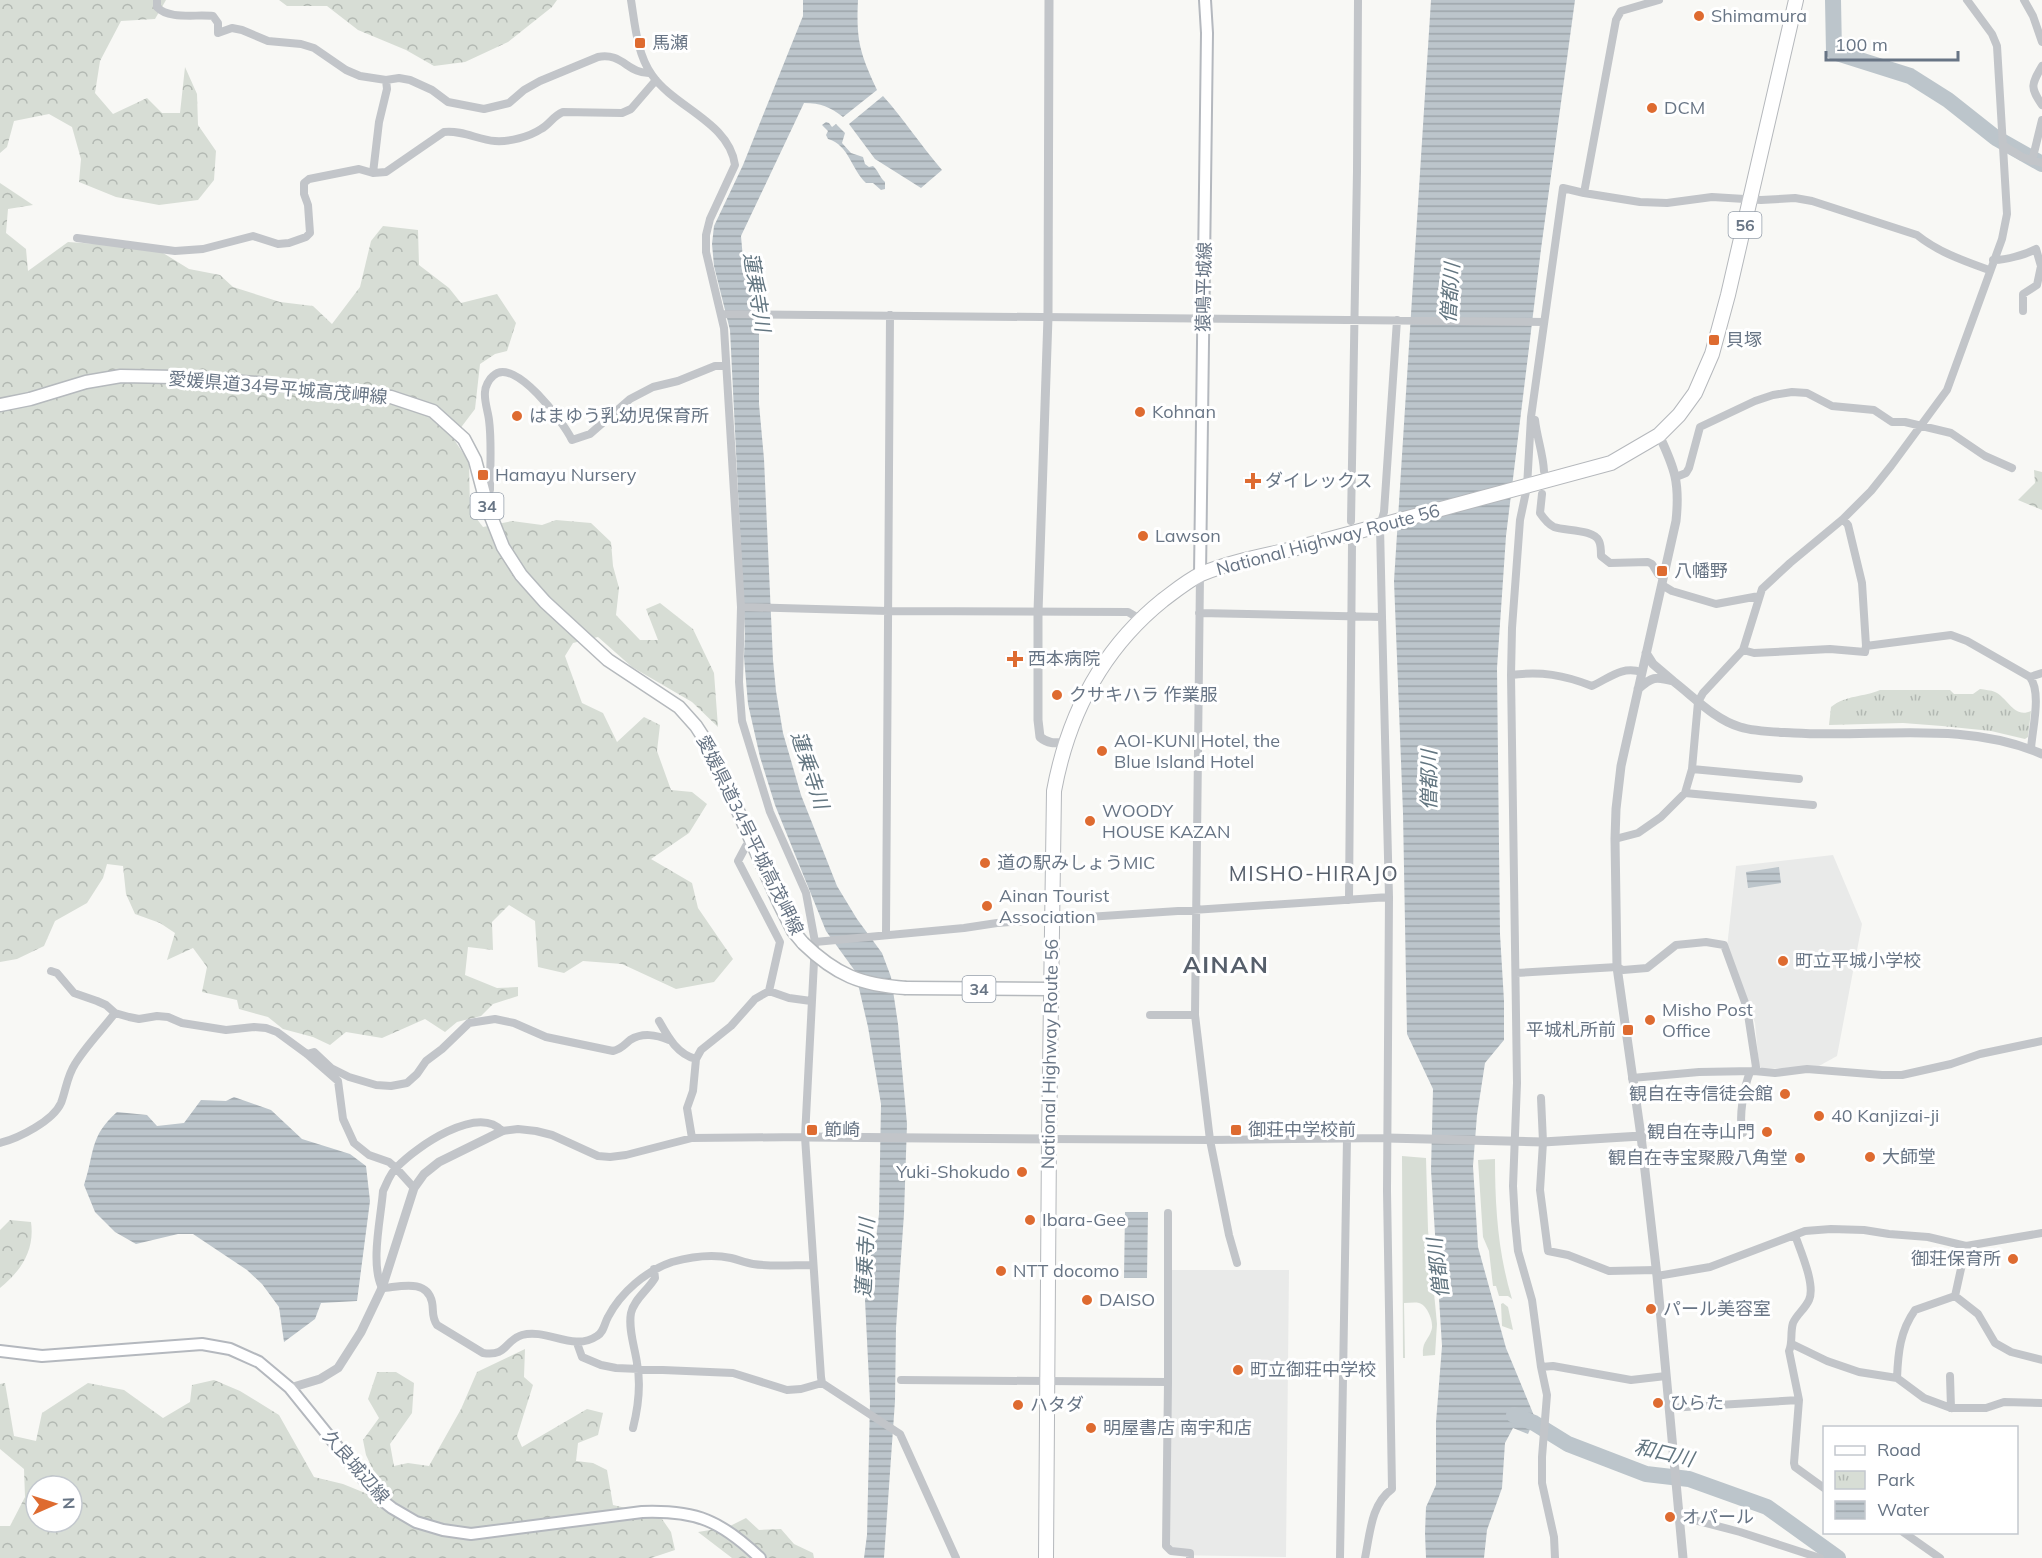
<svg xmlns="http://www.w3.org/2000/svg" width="2042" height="1558" viewBox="0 0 2042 1558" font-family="Mulish,'Noto Sans JP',sans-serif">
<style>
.built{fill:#e9eae9}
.green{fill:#d7ddd5}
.forest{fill:url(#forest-crowns);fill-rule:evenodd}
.park{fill:url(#park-tufts)}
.water{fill:url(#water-rules)}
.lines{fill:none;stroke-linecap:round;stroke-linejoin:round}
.river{stroke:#bcc5cb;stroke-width:16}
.secondary-casing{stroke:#b4b8be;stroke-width:14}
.primary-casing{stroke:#b5b9bd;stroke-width:15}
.trunk-casing{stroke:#b5b8bc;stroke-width:16}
.minor{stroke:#c2c5c9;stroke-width:8}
.tertiary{stroke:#c2c5c9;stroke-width:9}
.secondary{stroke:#fff;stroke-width:10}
.primary{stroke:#fff;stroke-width:12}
.trunk{stroke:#fff;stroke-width:14}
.primary-bridge-casing{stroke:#b5b9bd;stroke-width:15;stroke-linecap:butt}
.primary-bridge{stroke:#fff;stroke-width:12}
.poi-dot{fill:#de6b30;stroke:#fff;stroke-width:2}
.labels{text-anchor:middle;stroke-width:6;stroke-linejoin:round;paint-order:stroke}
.shield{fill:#fff;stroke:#959eaa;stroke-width:1.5}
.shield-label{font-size:16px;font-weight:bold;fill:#687585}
.poi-label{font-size:18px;fill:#687585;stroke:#fff;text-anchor:start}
.street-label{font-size:18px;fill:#687585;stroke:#fff}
.water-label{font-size:20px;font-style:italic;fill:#637681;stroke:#fff}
.quarter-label{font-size:21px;letter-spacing:1.5px;fill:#565f6b;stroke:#fff}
.district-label{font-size:24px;font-weight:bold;letter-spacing:1.5px;fill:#565f6b;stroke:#fff}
</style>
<defs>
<pattern id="forest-crowns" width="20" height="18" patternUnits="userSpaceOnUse" patternTransform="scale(1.5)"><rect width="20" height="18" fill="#d7ddd5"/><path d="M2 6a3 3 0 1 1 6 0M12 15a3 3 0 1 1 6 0" fill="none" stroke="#b2b8b2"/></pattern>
<pattern id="park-tufts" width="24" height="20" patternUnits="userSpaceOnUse" patternTransform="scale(1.5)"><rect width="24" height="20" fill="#d7ddd5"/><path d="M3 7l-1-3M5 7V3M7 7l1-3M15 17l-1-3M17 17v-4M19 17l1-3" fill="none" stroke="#b2b8b2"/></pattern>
<pattern id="water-rules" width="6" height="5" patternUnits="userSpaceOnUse" patternTransform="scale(1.5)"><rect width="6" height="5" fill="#bcc5cb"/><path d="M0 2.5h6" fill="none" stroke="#9da5aa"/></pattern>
</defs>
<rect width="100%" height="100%" fill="#f8f8f5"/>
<path class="built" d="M1833,855L1862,924L1837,1056L1819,1066L1762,1069L1759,1065L1755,1023L1727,947L1736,866Z
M1172,1270H1289L1286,1557L1171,1555L1167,1549Z"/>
<path class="green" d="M1402,1156L1426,1158L1428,1230L1437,1324L1435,1355L1423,1356C1422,1340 1429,1341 1432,1328C1433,1320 1427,1305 1419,1303C1415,1302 1409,1303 1404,1303L1405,1358H1403Z
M1495,1159C1495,1207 1498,1253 1512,1299L1508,1296H1499L1496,1286H1493L1489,1251L1483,1237L1478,1160Z
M1503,1303L1508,1307L1513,1330L1502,1326L1501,1304Z"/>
<path class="forest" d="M0,0H166L155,19L121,21L100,61L95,93L113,114L147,98L162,113H180L185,67L197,94L198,125L216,151L214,180L198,200L159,205L116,197L79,182L81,159L72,127L49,114L14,121L7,147L0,153Z
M279,0H557L552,7L508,42L465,62L434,66L406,50L358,30L327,6H287Z
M0,183L33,205L8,209L6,233L26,249L28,271L68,242L155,248L189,269L220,275L233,287L280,302L313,306L332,324L360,287L371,241L383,226L418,230L419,265L449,288L461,303L497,294L516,323L507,351L495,354L480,364L475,409L453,438L469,462L470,510L483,527L512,521L542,525L556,520L591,523L611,542L613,566L619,588L616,615L640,640H658L646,609L660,603L693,629L714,673L718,727L692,702L632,667L598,637L573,643L565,656L582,703L603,713L617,742L644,717L660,725L657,751L671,790L692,792L707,804L689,833L651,859L692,883L698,908L733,959L714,982L676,989L622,964L583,961L564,973L538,967L535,921L509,905L492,922L493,950L468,947L465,975L497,988L518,987V996L493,1004L481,1016L457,1022L445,1032L425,1019L382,1038L346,1032L330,1045L313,1037L283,1029L268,1017L239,1009L237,1000L202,992L207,967L193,948L167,960L175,933L160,923L135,914L126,894L123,866L107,864L103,878L87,903L55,921L44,946L17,959L0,962Z
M2034,470L2042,472V510L2018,500L2035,483Z
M10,1220L31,1222C35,1250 21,1271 0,1288V1230Z
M525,1349L524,1377L533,1385L517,1436L522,1447L587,1409L603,1413L598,1435L578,1443L576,1461L593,1463L607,1470L613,1505L630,1509L653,1506L671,1532L675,1550L651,1558H0V1526H10L25,1497L24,1469L0,1449V1384L5,1383L14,1436L36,1441L42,1413L88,1383L124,1390L163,1418L190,1402L192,1385L214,1380L240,1391L279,1415L314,1477L343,1484L370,1495L375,1474L366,1455L363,1440L379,1418L368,1399L377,1372H396L414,1383L412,1413L390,1444L394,1466L408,1463L429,1466L461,1409L477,1372ZM36,1486H72V1522H36Z
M746,1518L759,1530L781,1529L794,1544L813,1553L814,1558H732L698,1532L728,1527Z"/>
<path class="park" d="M1980,689C1985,690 1991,690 1995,692C2008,698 2014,719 2031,711L2028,737L2025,739L1991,731L1942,726L1903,723L1829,725L1831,707C1846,695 1864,697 1880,690H1950L1954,694H1973Z"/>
<path class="water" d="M803,0H858C856,41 860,53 877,90L843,117C830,107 821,103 804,103L741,236L744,270L756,307L759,325V404L764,459L773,660L776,691L783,733L801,795L837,886L857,919L882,953L891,977L898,1024L907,1124L904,1214L896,1328L895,1401L884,1558H864L867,1535L870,1401L865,1300L871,1253L876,1239L879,1214L881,1104L868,1027L855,971L826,931L775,805L760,757L748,704L744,657L745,633L730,330L714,266L712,244L714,226L743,165L803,16Z
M1431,0H1575L1541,249L1506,536L1497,668L1500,934L1504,1001V1040L1485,1063L1477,1115L1473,1166L1478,1247L1506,1348L1535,1418L1528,1434L1513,1428L1505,1443L1502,1488L1487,1530L1484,1558H1426L1425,1533L1426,1507L1436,1485V1422L1442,1346L1431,1170L1433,1089L1407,1034L1403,813L1394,581Z
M883,96C904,119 921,146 942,170L921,188L875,159L849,124Z
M826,122L829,123L832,127L836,124L845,133L842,143L851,153L863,157L865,164L869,167L873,166C879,171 879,177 885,182V189L881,190L873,183H866C851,169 849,145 828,139L826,135L828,131L822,125Z
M1779,867L1781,883L1748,888L1746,872Z
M234,1097L271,1110L302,1139L350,1154L366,1166L370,1201L357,1301L321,1303L315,1319L284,1342L279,1307L262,1284L247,1270L193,1234H178L136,1244L115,1232L95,1212L84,1185C95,1152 89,1137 117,1112L147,1115L157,1126L184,1123L201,1100L226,1101Z
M1125,1212H1148L1147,1278H1124Z"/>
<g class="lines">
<path class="river" d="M1833,0L1834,52L1910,76L1948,100L1996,138L2042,164
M1514,1415L1534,1423L1568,1444L1646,1474L1689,1479L1767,1507L1838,1558"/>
<defs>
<path id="secondary" d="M1200,575L1207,33L1205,0
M0,1351L42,1356L202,1344L230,1349L259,1362L290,1388L378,1497L392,1508L416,1522L443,1530L471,1534L642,1512C697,1510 721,1521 760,1558"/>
<path id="primary" d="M0,405L30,399L86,382L121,376L175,377L269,384L365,394L391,397L433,411L464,439L475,460L488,509L503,547L521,575L545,602L608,660L679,707L696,726L709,746L780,905L793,931L803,943
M906,988L1051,989"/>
<path id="trunk" d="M1046,1558L1049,1139L1054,791C1068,715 1102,649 1163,600C1175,591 1187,581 1201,574C1230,562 1262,556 1293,549L1611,463L1659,435L1679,415L1695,393L1712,354L1728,295L1796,0"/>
</defs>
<use href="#secondary" class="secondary-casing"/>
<use href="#primary" class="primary-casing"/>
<use href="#trunk" class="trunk-casing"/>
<path class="minor" d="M157,0V7C169,20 196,14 213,16L218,23V33L232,28L242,30L268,41L301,44L314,48L346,70L360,76L386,80L399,78L410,80L432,90L448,102L484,109L509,103L524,90L540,81L598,57C622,52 628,74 650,73
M631,0C635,25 637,54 652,75C675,108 729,122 735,165L710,219L706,235V252L724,328L741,607L739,682L742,721L770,812L806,893L815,942L805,1137L821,1377L822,1383L900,1434L956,1558
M2024,0L2033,16L2042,42
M2042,66C2031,85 2030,87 2042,105
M2004,146L2022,157L2042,163
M2032,161L2042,120
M373,173L379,122L387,89L386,80
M1584,193L1616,20L1621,11L1659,0
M77,238L175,251L203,249L253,236L278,244L289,243L306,237L310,233L308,205L304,194V183L309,179L359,169L373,173L386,172L444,132C463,130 478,140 495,141C509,142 529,137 541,129C550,124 553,116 563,112L622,113L631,109L656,80
M1993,260C2003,261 2027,254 2036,249L2041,266L2037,285L2023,294V311
M721,314L1544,322
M1535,420C1537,438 1543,453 1544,471
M1676,477L1686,473L1689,468L1700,427L1755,401L1773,395L1792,392L1807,393L1832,406L1874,410L1892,422H1905L1951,433L1985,456L2012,468
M1542,494L1540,513C1544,519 1548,524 1554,527C1565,531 1594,529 1599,541C1601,545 1601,551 1601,556L1610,563L1648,562L1652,564L1658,574L1663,577
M484,495L490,490C490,467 492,443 489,420C488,411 484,401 485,392C485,387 489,379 493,376C514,355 564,423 572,440L590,434L630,399L653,387L678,381L715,366H725
M1843,519L1848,525L1862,583L1866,646
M1351,521L1357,171L1358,0
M1200,575L1195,1015L1210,1140L1229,1235L1237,1263
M1662,585L1672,591L1716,604L1759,596
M741,607L888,611L1128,612L1140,619
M1199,613L1382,617L1389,897L1387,1191L1392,1489C1371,1504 1370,1534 1365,1558
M1382,617L1380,526L1384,512L1397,320
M1743,650L1754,653L1830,649L1865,652L1866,646L1951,635L1967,641L2030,677C2042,693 2032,730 2031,749
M1511,675C1541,671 1564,675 1592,686C1611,677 1621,666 1642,672
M2030,677L2042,673
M1692,769L1799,779
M1685,793L1813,805
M1615,839L1638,833L1661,817L1685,793L1692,769L1698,702L1703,693L1743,650L1762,589L1790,563L1843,519L1871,491L1891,466L1947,390L2002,239L2007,214L1997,46L1992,34L1967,0
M746,846L738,861L780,942L769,991
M1349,900L1352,544
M886,934L890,315
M815,942L964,928L997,923L1389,897
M51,971L57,973L74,993L97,1001L106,1005L115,1013L129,1017L139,1019L157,1016L168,1017L182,1023L226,1030L254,1027L266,1028L277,1032L307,1054L338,1081L343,1119L354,1143L369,1155L389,1162L396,1168L414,1188
M1516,973L1617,967L1623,970L1647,968L1676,945L1706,942L1724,945L1747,1008L1756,1067L1754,1071
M1150,1015H1195
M659,1021C668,1037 677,1054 696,1059
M307,1054L314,1052L331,1068L349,1077L376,1085L391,1086L407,1083L417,1074L426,1061L442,1049L469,1023L495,1019L514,1023L546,1037L613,1051C622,1049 624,1045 630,1040C643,1032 656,1035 669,1040
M1632,1078L1699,1072L1754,1071L1775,1073L1807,1069L1882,1075H1902L1951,1064L1980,1054L2042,1041
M1541,1098L1543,1142L1540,1190L1548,1251L1568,1255L1609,1271L1656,1270
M1641,1136L1743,1133C1738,1118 1744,1087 1750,1072
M805,1137L692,1138L626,1155L610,1157L598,1156L552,1135L536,1131L518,1129L502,1131C478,1104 416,1147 397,1167C390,1173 387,1183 383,1191C381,1218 370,1263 382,1288C399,1287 427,1278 432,1302C434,1311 431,1316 437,1325L483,1353C507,1357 505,1340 522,1335C547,1328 573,1352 597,1336C604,1332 604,1324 608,1317C621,1292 646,1271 672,1262C690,1257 713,1254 731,1258C739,1260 746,1263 753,1264C772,1267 793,1265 812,1265
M692,1138L687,1108L693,1091L696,1059L701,1050L731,1026L755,999L769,991L789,998L811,1001
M1049,1139L1210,1140L1387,1138
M0,1143C19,1138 53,1121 61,1103C66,1090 67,1076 75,1064C86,1046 102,1030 115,1013
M1168,1213V1382L1166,1546L1171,1551L1190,1553V1558
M1795,1235C1800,1250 1816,1285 1809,1300C1805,1309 1797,1314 1793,1323C1790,1333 1793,1342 1789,1351L1799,1400L1794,1463L1795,1467L1824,1488
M1657,1276L1710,1267L1805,1231L1831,1229L1864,1230L1889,1234L1928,1237L1966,1246L2042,1233
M1955,1296L1978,1314L1995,1343L2011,1352L2042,1360
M1955,1296L1966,1246
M577,1343L582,1357L601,1365L616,1368L733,1373L787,1390L801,1389L822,1383
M1792,1344L1827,1361L1859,1372L1897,1378L1924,1398L1951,1408
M1541,1367L1553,1366L1631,1380L1666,1376
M1950,1376L1951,1408H1986L2004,1402L2042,1403
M1897,1378C1898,1353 1900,1331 1915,1310L1955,1296
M901,1380L1168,1382
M1669,1408L1799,1400
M633,1428C638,1408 641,1384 637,1363C635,1348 628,1329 631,1313C634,1299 648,1290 655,1278L654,1269
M1679,1516L1740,1532L1820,1558
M1903,1532L1940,1558
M1340,1558L1347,1138
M1555,1558L1554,1537L1542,1483V1457L1547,1395L1541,1367L1532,1300L1518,1251L1515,1221L1513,1186L1517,1083L1511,675L1512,628L1520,520L1527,487L1531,417L1563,188L1584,193L1640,202L1667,203L1712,197L1761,200L1795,198L1812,201L1917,235C1938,252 1964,261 1989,270"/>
<path class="tertiary" d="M1049,0L1048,317L1038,612V720L1040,737C1048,744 1055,743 1066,742
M1659,435C1675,469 1680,483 1676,521L1621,766L1616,809L1615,839L1617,967L1641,1136L1657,1276L1683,1558
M1673,681C1694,697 1714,719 1740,727C1756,732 1777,732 1794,733C1877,738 1963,720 2042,754
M1638,689C1652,677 1655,676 1673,681L1653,664L1646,653
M805,1137L1049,1139
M1387,1138L1543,1142L1641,1136
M290,1388L320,1379L338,1368L361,1332L382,1288L414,1188L424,1174L439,1162L502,1131"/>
<use href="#secondary" class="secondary"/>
<use href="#primary" class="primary"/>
<use href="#trunk" class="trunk"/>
<defs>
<path id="primary-bridge" d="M803,943C836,975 861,985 906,988"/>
</defs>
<use href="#primary-bridge" class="primary-bridge-casing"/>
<use href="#primary-bridge" class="primary-bridge"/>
</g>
<g class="poi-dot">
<circle cx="1699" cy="16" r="6"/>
<rect x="634" y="37" width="12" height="12" rx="3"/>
<circle cx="1652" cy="108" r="6"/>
<rect x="1708" y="334" width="12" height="12" rx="3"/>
<circle cx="1140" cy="412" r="6"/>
<circle cx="517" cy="416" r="6"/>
<rect x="477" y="469" width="12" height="12" rx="3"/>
<path d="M1250 472h6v6h6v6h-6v6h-6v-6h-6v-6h6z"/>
<circle cx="1143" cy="536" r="6"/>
<rect x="1656" y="565" width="12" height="12" rx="3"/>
<path d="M1012 650h6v6h6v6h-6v6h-6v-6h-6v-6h6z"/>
<circle cx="1057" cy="695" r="6"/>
<circle cx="1102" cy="751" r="6"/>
<circle cx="1090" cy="821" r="6"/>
<circle cx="985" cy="863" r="6"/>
<circle cx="987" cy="906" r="6"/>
<circle cx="1783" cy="961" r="6"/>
<circle cx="1650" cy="1020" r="6"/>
<rect x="1622" y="1024" width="12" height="12" rx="3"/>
<circle cx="1785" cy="1094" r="6"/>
<circle cx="1819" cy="1116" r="6"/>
<rect x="806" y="1124" width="12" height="12" rx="3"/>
<rect x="1230" y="1124" width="12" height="12" rx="3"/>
<circle cx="1767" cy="1132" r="6"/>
<circle cx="1870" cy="1157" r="6"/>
<circle cx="1800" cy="1158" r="6"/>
<circle cx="1022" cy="1172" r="6"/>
<circle cx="1030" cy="1220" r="6"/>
<circle cx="2013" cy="1259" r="6"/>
<circle cx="1001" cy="1271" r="6"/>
<circle cx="1087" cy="1300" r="6"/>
<circle cx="1651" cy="1309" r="6"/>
<circle cx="1238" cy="1370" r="6"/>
<circle cx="1658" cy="1403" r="6"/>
<circle cx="1018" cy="1405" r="6"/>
<circle cx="1091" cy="1428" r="6"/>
<circle cx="1670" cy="1517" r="6"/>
</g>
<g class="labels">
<g class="shield">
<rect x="1728.5" y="212" width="33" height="26" rx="4.5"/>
<rect x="470.5" y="493" width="33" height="26" rx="4.5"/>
<rect x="962.5" y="976" width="33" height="26" rx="4.5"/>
</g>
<g class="shield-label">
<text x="1745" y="231">56</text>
<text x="487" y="512">34</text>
<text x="979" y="995">34</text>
</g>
<g class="poi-label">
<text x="1711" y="22">Shimamura</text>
<text x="652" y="49">馬瀬</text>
<text x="1664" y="114">DCM</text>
<text x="1726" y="346">貝塚</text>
<text x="1152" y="418">Kohnan</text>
<text x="529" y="422">はまゆう乳幼児保育所</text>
<text x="495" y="481">Hamayu Nursery</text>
<text x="1265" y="487">ダイレックス</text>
<text x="1155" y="542">Lawson</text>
<text x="1674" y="577">八幡野</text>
<text x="1028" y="665">西本病院</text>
<text x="1069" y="701">クサキハラ 作業服</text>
<text x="1114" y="747">AOI-KUNI Hotel, the<tspan x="1114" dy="21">Blue Island Hotel</tspan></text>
<text x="1102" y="817">WOODY<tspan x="1102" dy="21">HOUSE KAZAN</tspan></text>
<text x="997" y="869">道の駅みしょうMIC</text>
<text x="999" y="902">Ainan Tourist<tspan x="999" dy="21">Association</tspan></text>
<text x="1795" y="967">町立平城小学校</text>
<text x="1662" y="1016">Misho Post<tspan x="1662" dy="21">Office</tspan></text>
<text x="1616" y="1036" text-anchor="end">平城札所前</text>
<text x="1773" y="1100" text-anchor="end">観自在寺信徒会館</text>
<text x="1831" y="1122">40 Kanjizai-ji</text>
<text x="824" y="1136">節崎</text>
<text x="1248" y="1136">御荘中学校前</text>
<text x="1755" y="1138" text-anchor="end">観自在寺山門</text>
<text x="1882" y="1163">大師堂</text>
<text x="1788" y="1164" text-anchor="end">観自在寺宝聚殿八角堂</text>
<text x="1010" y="1178" text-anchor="end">Yuki-Shokudo</text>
<text x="1042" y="1226">Ibara-Gee</text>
<text x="2001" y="1265" text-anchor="end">御荘保育所</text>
<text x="1013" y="1277">NTT docomo</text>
<text x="1099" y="1306">DAISO</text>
<text x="1663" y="1315">パール美容室</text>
<text x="1250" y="1376">町立御荘中学校</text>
<text x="1670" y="1409">ひらた</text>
<text x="1030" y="1411">ハタダ</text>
<text x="1103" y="1434">明屋書店 南宇和店</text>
<text x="1682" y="1523">オパール</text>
</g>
<g class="street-label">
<text transform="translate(1204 287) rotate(-89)" y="6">猿鳴平城線</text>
<text transform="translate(278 388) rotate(5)" y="6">愛媛県道34号平城高茂岬線</text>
<text transform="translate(1328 540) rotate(-15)" y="6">National Highway Route 56</text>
<text transform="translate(750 835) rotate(64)" y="6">愛媛県道34号平城高茂岬線</text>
<text transform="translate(1050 1054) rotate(-89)" y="6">National Highway Route 56</text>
<text transform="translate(356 1467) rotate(49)" y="6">久良城辺線</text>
</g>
<g class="water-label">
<text transform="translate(757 292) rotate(81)" y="7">蓮乗寺川</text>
<text transform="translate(1450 293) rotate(-86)" y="7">僧都川</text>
<text transform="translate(810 770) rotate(72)" y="7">蓮乗寺川</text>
<text transform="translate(1429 780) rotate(-90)" y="7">僧都川</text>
<text transform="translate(865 1258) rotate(-87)" y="7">蓮乗寺川</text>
<text transform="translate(1438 1268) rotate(-97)" y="7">僧都川</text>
<text transform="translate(1664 1453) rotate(13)" y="7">和口川</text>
</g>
<g class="quarter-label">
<text x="1314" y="881">MISHO-HIRAJO</text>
</g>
<g class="district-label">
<text x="1226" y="973">AINAN</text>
</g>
</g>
<rect x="1823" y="1426" width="195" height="108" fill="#ffffff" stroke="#c3c8ce" stroke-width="1.5"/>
<rect x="1835" y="1446" width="30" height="9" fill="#ffffff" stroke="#c3c8ce" stroke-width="1.5"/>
<text x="1877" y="1456" font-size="18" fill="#687585">Road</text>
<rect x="1835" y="1471" width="30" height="18" fill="url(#park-tufts)" stroke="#c3c8ce" stroke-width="1.5"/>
<text x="1877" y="1486" font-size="18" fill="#687585">Park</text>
<rect x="1835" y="1501" width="30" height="18" fill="url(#water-rules)" stroke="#c3c8ce" stroke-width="1.5"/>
<text x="1877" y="1516" font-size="18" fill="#687585">Water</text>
<g transform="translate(54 1504) rotate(87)"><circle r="28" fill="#ffffff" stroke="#c3c8ce" stroke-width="1.5"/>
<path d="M0-4.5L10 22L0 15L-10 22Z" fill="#de6b30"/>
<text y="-9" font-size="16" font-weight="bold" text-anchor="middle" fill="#687585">N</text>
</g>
<path d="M1826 51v9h132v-9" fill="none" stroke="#687585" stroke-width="3"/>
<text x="1835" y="51" font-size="18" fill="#687585" stroke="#ffffff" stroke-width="4.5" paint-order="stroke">100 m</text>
</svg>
